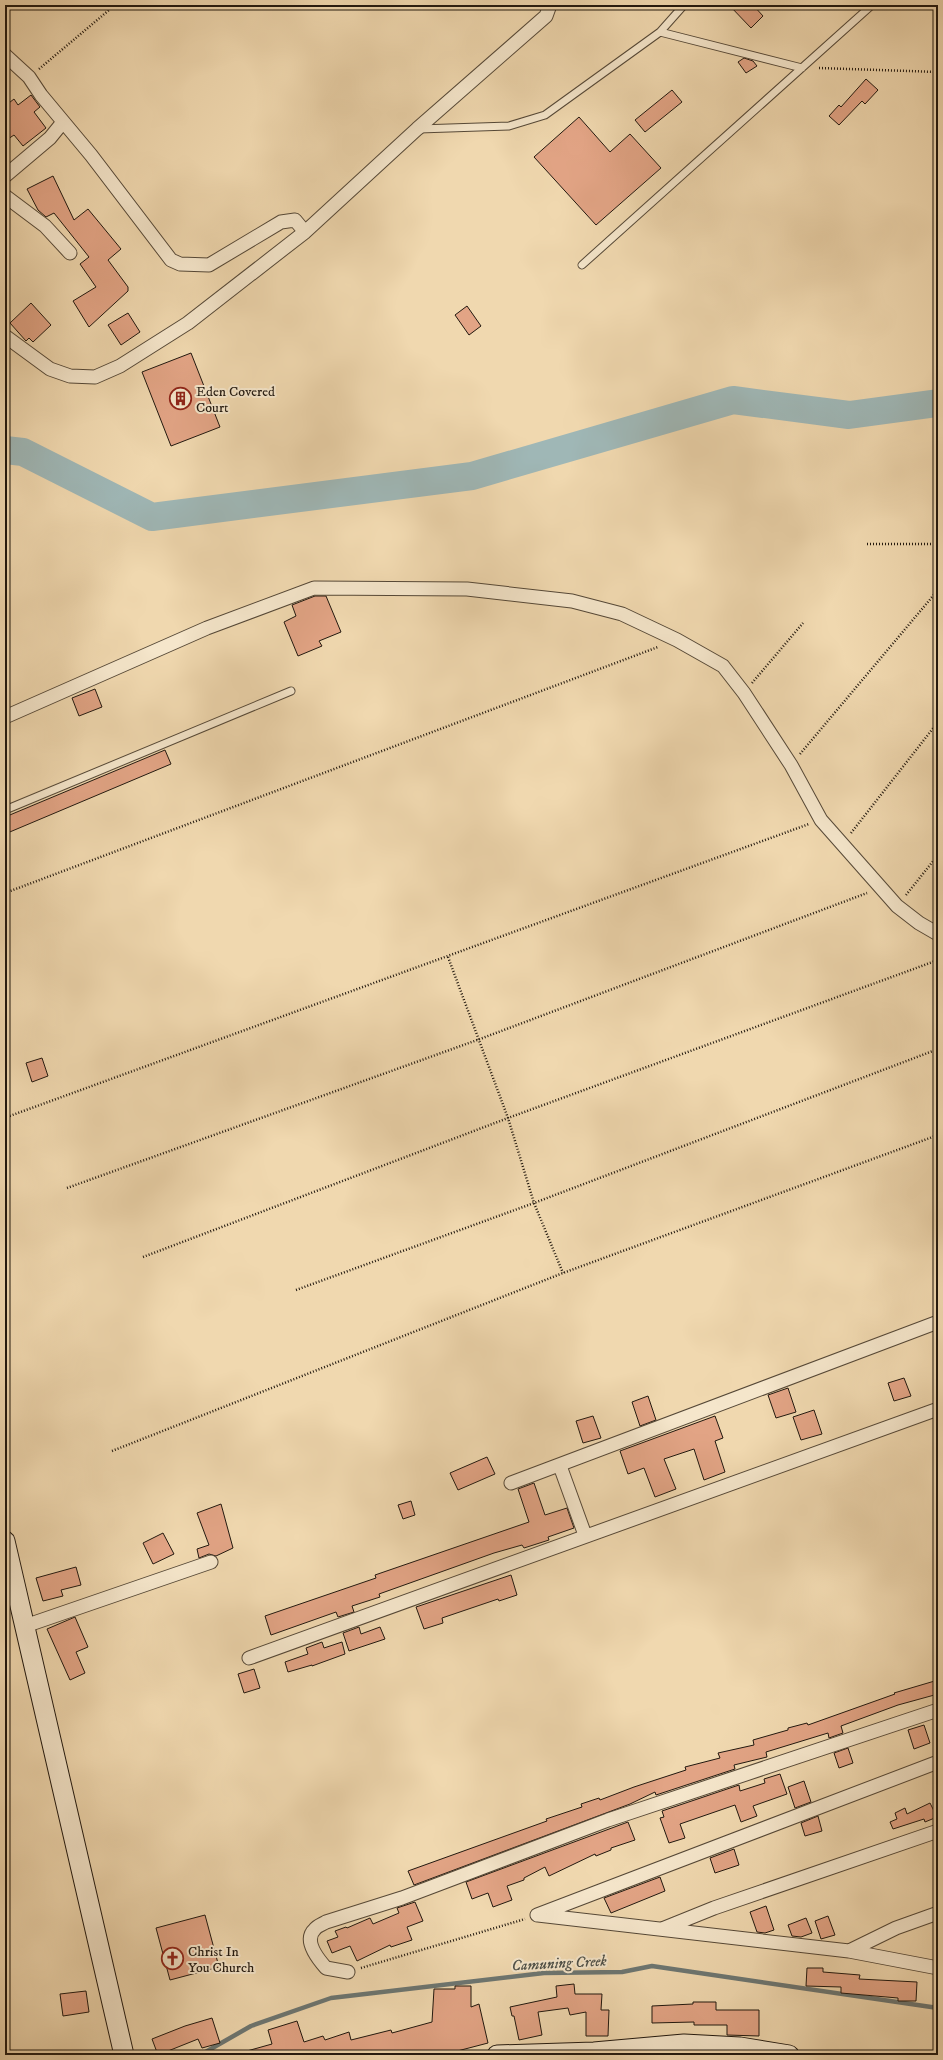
<svg xmlns="http://www.w3.org/2000/svg" width="943" height="2060" viewBox="0 0 943 2060" font-family="'IM FELL DW Pica',serif">
<style>
.lines{fill:none;stroke-linecap:round;stroke-linejoin:round}
.stream{stroke:#6d7773;stroke-width:4.5}
.river{stroke:#9fb7b6;stroke-width:28}
.building{fill:#e2a485;stroke:#21180f}
.lane-casing{stroke:#554837;stroke-width:9}
.street-casing{stroke:#554837;stroke-width:15}
.secondary-casing{stroke:#21180f;stroke-width:21}
.path{stroke:#21180f;stroke-width:2.5;stroke-dasharray:1 2;stroke-linecap:butt}
.lane{stroke:#f5e6cb;stroke-width:7}
.street{stroke:#f5e6cb;stroke-width:13}
.secondary{stroke:#f5e6cb;stroke-width:19}
.labels{text-anchor:middle;stroke-width:4;stroke-linejoin:round;paint-order:stroke}
.poi-label{font-size:14px;fill:#21180f;stroke:#f5e6cb;text-anchor:start}
.water-label{font-size:15px;font-style:italic;fill:#4d5049;stroke:#f5e6cb}
</style>
<rect width="100%" height="100%" fill="#f0d8af"/>
<filter id="stains"><feTurbulence type="fractalNoise" baseFrequency=".005" numOctaves="4"/><feColorMatrix values="0 0 0 0 .2 0 0 0 0 .09 0 0 0 0 .02 0 0 0 .5 -.17"/></filter>
<radialGradient id="worn" r=".72"><stop offset=".6" stop-color="#630" stop-opacity="0"/><stop offset="1" stop-color="#630" stop-opacity=".3"/></radialGradient>
<g class="lines">
<path class="stream" d="M192,2055L202,2054L251,2026L331,1998L544,1973L622,1972L652,1966L938,2008"/>
<path class="river" d="M5,450L23,452L152,517L472,476L733,400L849,415L938,403"/>
</g>
<path class="building" d="M729,5H753L763,16L751,28Z
M744,58L753,61L757,66L746,73L738,62Z
M866,79L878,90L865,104L862,101L839,125L829,116L839,105L841,107Z
M672,90L682,102L645,132L635,120Z
M31,95L40,107L34,112L46,128L23,146L14,135L5,141V106L14,99L18,105Z
M579,117L610,152L630,134L661,168L596,225L534,157Z
M53,176L74,220L88,209L121,249L108,260L128,287V291L89,327L73,301L96,287L80,264L89,257L54,213L46,217L38,210L27,189Z
M31,303L51,325L33,342L29,338L26,341L10,323Z
M467,306L481,326L469,335L455,315Z
M128,313L140,332L121,345L108,325Z
M191,353L220,427L171,446L142,372Z
M315,596H326L341,632L319,641L322,646L298,656L284,622L296,616L292,605Z
M95,689L102,707L79,716L72,698Z
M165,750L171,764L5,834V817Z
M42,1058L48,1076L32,1082L26,1063Z
M904,1378L911,1396L894,1401L888,1383Z
M788,1388L796,1412L776,1418L768,1395Z
M648,1396L656,1420L640,1426L632,1402Z
M814,1410L822,1434L801,1440L793,1417Z
M593,1416L601,1438L583,1443L576,1421Z
M715,1416L723,1438L715,1441L725,1472L704,1480L694,1449L664,1459L676,1489L655,1497L644,1468L628,1474L620,1451Z
M487,1457L495,1474L458,1490L450,1473Z
M534,1483L545,1515L567,1508L574,1528L548,1537L549,1540L524,1548L522,1545L494,1553L379,1594L380,1597L352,1606L354,1612L338,1617L336,1612L271,1635L265,1616L376,1578L375,1575L529,1522L518,1489Z
M411,1501L415,1515L403,1519L398,1505Z
M221,1504L233,1548L216,1556L209,1554L199,1558L197,1549L209,1545L197,1513Z
M163,1533L174,1554L153,1564L143,1543Z
M76,1567L81,1585L61,1590L63,1596L43,1601L36,1578Z
M511,1575L517,1595L499,1601L498,1599L442,1618L443,1623L424,1629L416,1607Z
M75,1617L88,1647L76,1652L85,1673L70,1680L47,1629Z
M359,1627L361,1634L380,1627L385,1639L349,1651L343,1633Z
M322,1642L324,1648L342,1642L345,1654L312,1666V1665L288,1672L285,1662L308,1654L306,1648Z
M254,1669L260,1688L244,1693L238,1674Z
M938,1680V1694L898,1705L841,1726L843,1733L829,1738L828,1733L766,1752L767,1757L734,1765L735,1769L656,1795L655,1792L630,1804L414,1885L408,1871L547,1821L546,1819L582,1807L581,1804L599,1798L600,1800L634,1787L686,1770L685,1767L720,1758L718,1753L754,1745L753,1740L788,1730V1728L807,1723L808,1725L895,1694L894,1693Z
M924,1725L930,1743L914,1749L908,1730Z
M848,1748L853,1763L839,1768L834,1753Z
M780,1774L787,1794L753,1806L757,1816L741,1822L735,1805L680,1824L685,1838L669,1843L660,1818L664,1817L662,1811L739,1785L740,1791L765,1783L764,1779Z
M804,1781L811,1802L795,1808L788,1787Z
M930,1803L937,1817L925,1822L924,1819L893,1829L890,1822L897,1819L895,1813L905,1808L907,1814Z
M818,1816L822,1831L805,1836L801,1823Z
M628,1822L635,1840L611,1848V1850L596,1856L595,1854L549,1876L545,1867L524,1878V1880L507,1886L512,1900L493,1907L488,1893L472,1899L466,1882Z
M734,1849L739,1865L715,1873L710,1858Z
M660,1877L665,1891L611,1913L604,1898Z
M415,1902L423,1921L407,1927L412,1940L391,1947L390,1945L357,1961L350,1946L332,1953L327,1941L338,1937L335,1931L346,1927L347,1928L370,1918L373,1924L399,1913L397,1908Z
M766,1906L774,1930L765,1933L757,1932L750,1912Z
M205,1915L219,1967L170,1980L156,1928Z
M828,1916L835,1935L821,1939L815,1921Z
M806,1918L812,1933L801,1937L792,1936L788,1925Z
M807,1968H823V1972L860,1975L859,1979L917,1982L916,2001H898V1998L841,1993V1987L806,1986Z
M574,1984L575,1994H602L601,2010H609L608,2036H586V2012L570,2015L568,2008L538,2012L542,2035L519,2040L514,2016H512L510,2007L557,1997L556,1986Z
M455,1986H471V2007L479,2004L488,2043L442,2055H248L247,2051L272,2044L268,2030L297,2021L304,2042L323,2036L325,2040L349,2032L351,2040L391,2030L392,2033L432,2022L434,1989H455Z
M86,1991L89,2012L63,2016L60,1994Z
M693,2002H716V2010H759V2036L727,2035V2025H694V2022L652,2023V2006L693,2004Z
M212,2018L220,2043L202,2048L198,2039L158,2055L152,2039L185,2026Z"/>
<g class="lines">
<defs>
<path id="lane" d="M660,32L802,68
M419,129L509,126L545,115L660,32L684,5
M582,265L872,5
M5,810L291,691"/>
<path id="street" d="M5,55L29,77L41,95L91,155L171,260L180,264L209,265L281,222L295,220L305,232
M5,176L50,138L63,122
M5,196L45,226L70,253
M5,336L50,369L70,376L95,377L120,366L188,323L305,232L417,129L546,16L550,5
M5,717L207,628L314,588L467,589L572,601L622,614L677,640L723,666L744,693L791,765L821,820L897,906L919,923L938,934
M560,1466L585,1535
M511,1483L938,1322
M25,1626L211,1562
M249,1658L938,1409
M537,1915L938,1762
M538,1915L849,1951L938,1968
M662,1929L714,1908L938,1831
M849,1951L896,1928L938,1913
M348,1972L326,1968C318,1959 303,1940 315,1929C317,1926 323,1924 326,1922L402,1898L608,1820L938,1710"/>
<path id="secondary" d="M5,1541L124,2055
M497,2055L594,2052L684,2044L740,2047L789,2055"/>
</defs>
<use href="#lane" class="lane-casing"/>
<use href="#street" class="street-casing"/>
<use href="#secondary" class="secondary-casing"/>
<path class="path" d="M819,68L938,72
M39,69L115,5
M867,544H938
M752,683L803,623
M800,754L938,590
M851,833L938,722
M5,893L658,647
M906,895L938,855
M448,957L508,1118L534,1203L563,1273
M7,1117L809,824
M67,1188L480,1039L867,893
M143,1257L508,1118L938,960
M296,1290L534,1203L938,1049
M112,1451L563,1273L938,1135
M361,1968L525,1919"/>
<use href="#lane" class="lane"/>
<use href="#street" class="street"/>
<use href="#secondary" class="secondary"/>
</g>
<defs>
<symbol id="building-ring" viewBox="-11 -11 22 22"><circle r="9.5" fill="#f5e6cb" stroke="#8f2418" stroke-width="1.5"/><path d="M-4-6H4V6H1V3H-1V6H-4ZM-2.5-4.3h1.7v1.8h-1.7ZM.8-4.3h1.7v1.8H.8ZM-2.5-1h1.7V.8h-1.7ZM.8-1h1.7V.8H.8Z" fill="#8f2418"/></symbol>
<symbol id="church-ring" viewBox="-11 -11 22 22"><circle r="9.5" fill="#f5e6cb" stroke="#8f2418" stroke-width="1.5"/><path d="M-1.2-6h2.4v3.5h3.3v2.4h-3.3V6h-2.4V-.1h-3.3v-2.4h3.3Z" fill="#8f2418"/></symbol>
</defs>
<g fill-rule="evenodd">
<use href="#building-ring" x="168" y="386" width="25" height="25"/>
<use href="#church-ring" x="160" y="1946" width="25" height="25"/>
</g>
<g class="labels">
<g class="poi-label">
<text x="196" y="396">Eden Covered<tspan x="196" dy="16">Court</tspan></text>
<text x="188" y="1956">Christ In<tspan x="188" dy="16">You Church</tspan></text>
</g>
<g class="water-label">
<text transform="translate(559 1963) rotate(-3)" y="5">Camuning Creek</text>
</g>
</g>
<rect width="943" height="2060" fill="none" stroke="#f0d8af" stroke-width="20"/>
<rect x="6" y="6" width="931" height="2048" fill="none" stroke="#21180f" stroke-width="2"/>
<rect x="10" y="10" width="923" height="2040" fill="none" stroke="#21180f"/>
<rect width="100%" height="100%" filter="url(#stains)"/>
<rect width="100%" height="100%" fill="url(#worn)"/>
</svg>
